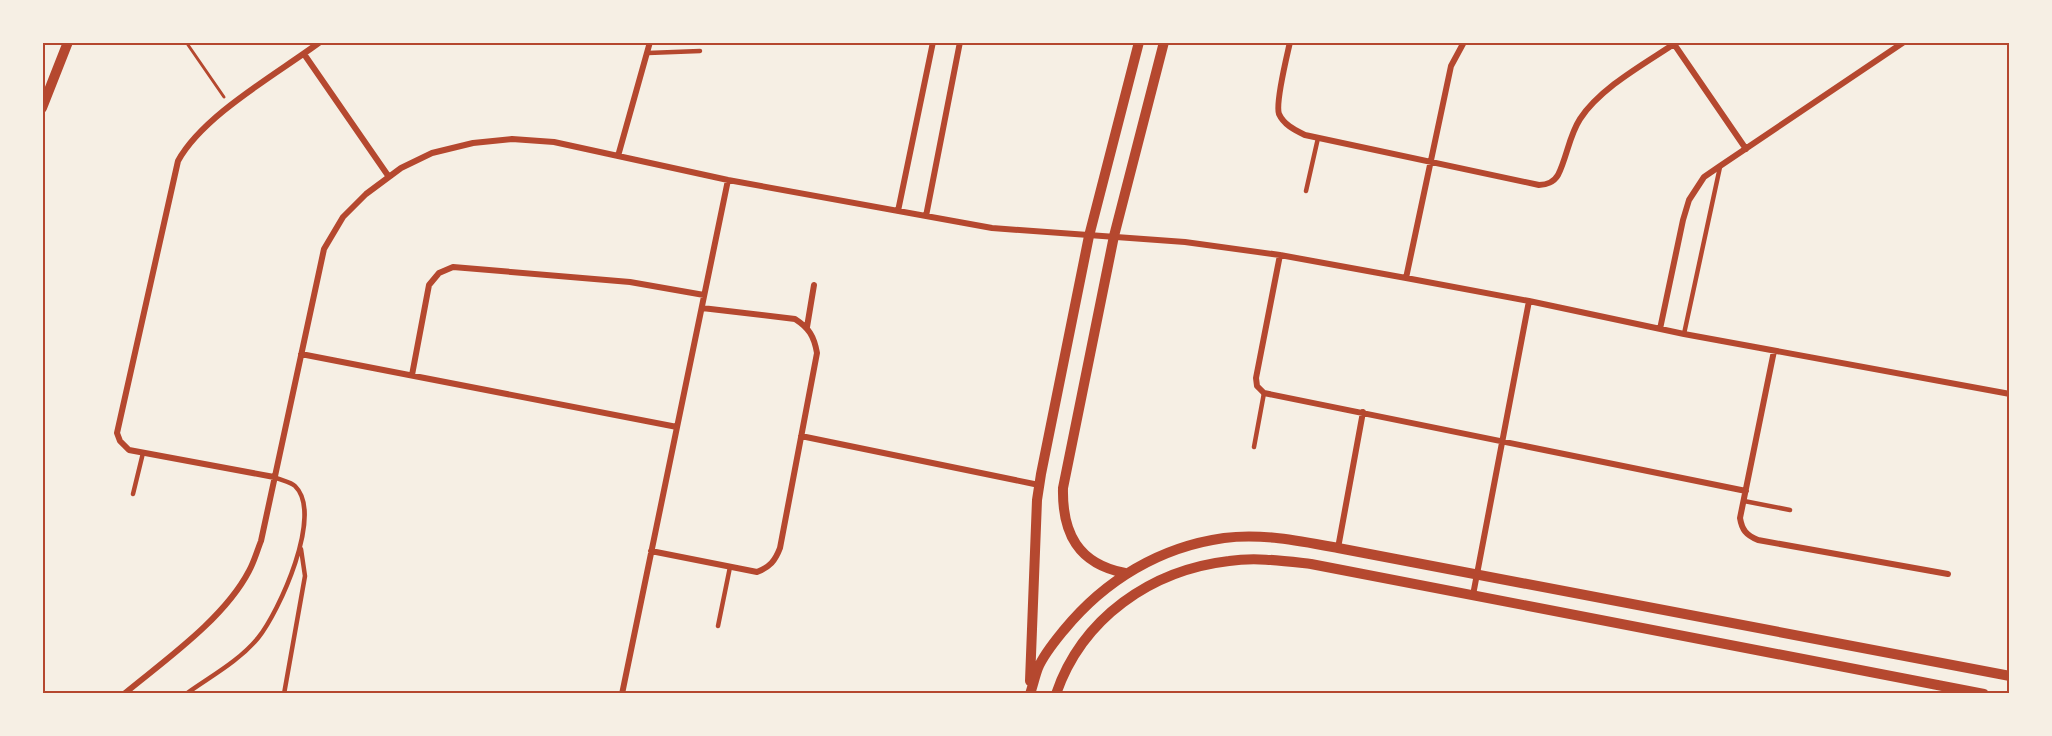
<svg xmlns="http://www.w3.org/2000/svg" width="2052" height="736" viewBox="0 0 2052 736" font-family="'Source Sans 3',sans-serif">
<style>
.lines{fill:none;stroke-linecap:round;stroke-linejoin:round}
.path{stroke:#b5482f;stroke-width:3}
.service{stroke:#b5482f;stroke-width:4.5}
.minor{stroke:#b5482f;stroke-width:6}
.tertiary{stroke:#b5482f;stroke-width:10}
.neatline{fill:none;stroke:#b5482f;stroke-width:2}
</style>
<rect width="100%" height="100%" fill="#f6efe4"/>
<g class="lines">
<path class="path" d="M186,42L224,97"/>
<path class="service" d="M648,53L700,51
M1306,191L1318,138
M1684,334L1720,167
M1254,447L1264,393
M133,494L143,453
M1744,501L1790,510
M718,626L730,567
M186,694C211,676 238,662 258,638C279,612 324,514 295,486C291,482 280,480 274,477
M284,694L305,576L301,549"/>
<path class="minor" d="M1290,42C1287,56 1275,103 1279,114C1284,125 1295,130 1305,135L1539,185C1546,185 1554,182 1558,175C1567,157 1569,136 1580,119C1601,87 1646,63 1677,42
M1674,44L1746,149
M304,54L389,177
M618,156L650,42
M898,211L933,42
M926,216L960,42
M1280,255L1256,378L1257,386L1264,393L1746,491
M1406,278L1529,301L1684,334L2010,394
M807,327L814,285
M1660,329L1683,220L1689,200L1704,177L1720,166L1904,42
M1774,351L1740,518C1742,530 1746,535 1758,540L1948,574
M301,354L677,427
M412,375L429,285L439,273L453,267L630,282L704,295
M801,436L1039,485
M274,477L129,450L120,441L117,433L178,161C203,115 277,74 320,42
M1338,548L1363,412
M651,551L757,572C770,567 775,561 780,548L817,353C814,336 809,328 795,319L702,308
M1473,595L1529,301
M124,694C165,660 224,619 249,571C254,562 257,551 261,541L324,249L343,217L366,194L401,168L432,153L473,143L512,139L554,142L728,180L992,228L1185,242L1280,255L1406,278L1451,66L1464,42
M622,694L728,180"/>
<path class="tertiary" d="M42,108L68,42
M1125,573C1078,564 1062,533 1063,488L1114,236L1164,42
M1030,681L1037,500L1041,474L1089,236L1139,42
M1030,694C1033,685 1035,676 1038,668C1044,654 1055,641 1064,630C1105,580 1160,547 1224,538C1262,533 1301,541 1338,548L2010,676
M1056,694C1082,618 1151,570 1229,561C1256,557 1284,561 1311,564L1984,694"/>
</g>
<rect width="2052" height="736" fill="none" stroke="#f6efe4" stroke-width="87"/>
<rect x="44" y="44" width="1964" height="648" class="neatline"/>
</svg>
